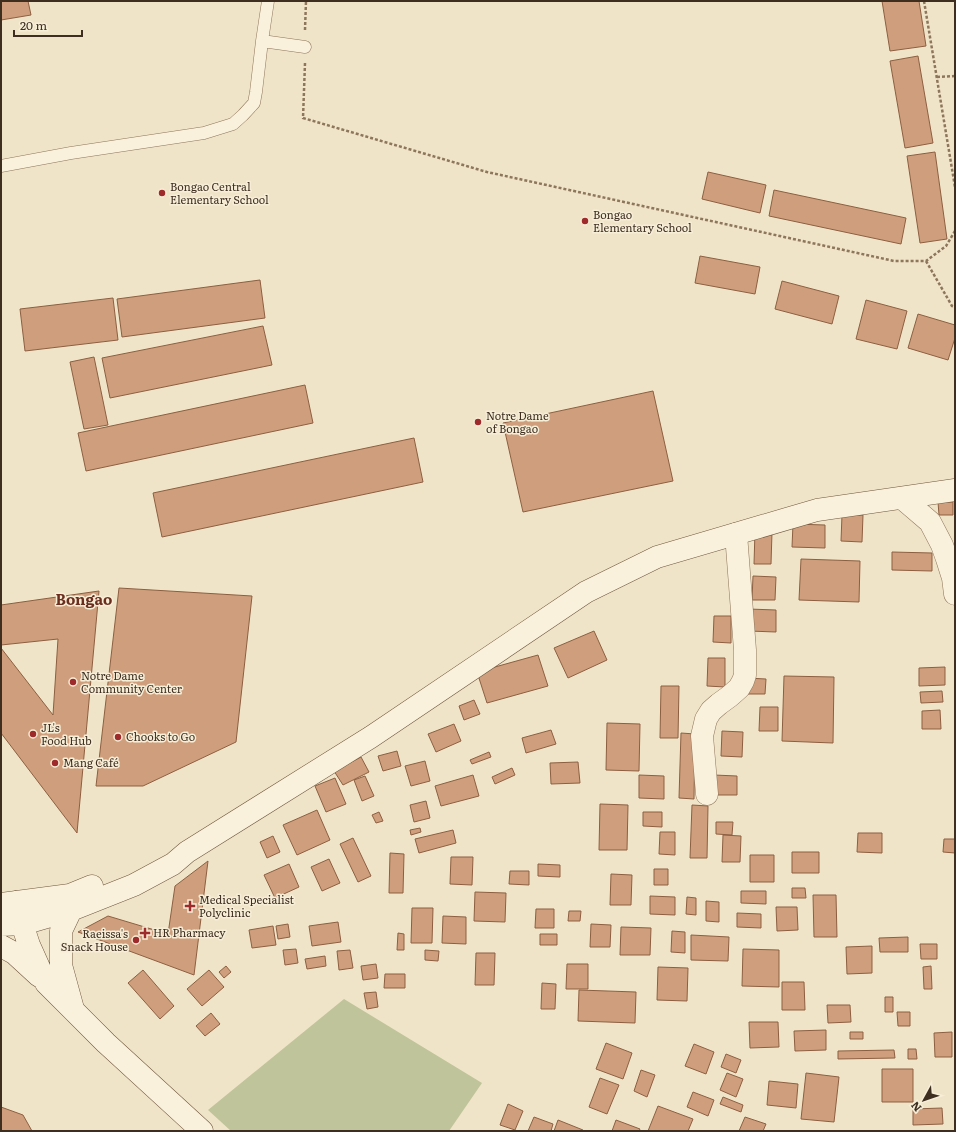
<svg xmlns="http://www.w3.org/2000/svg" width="956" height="1132" viewBox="0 0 956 1132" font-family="Literata,serif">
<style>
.cemetery{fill:#bfc49a}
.building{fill:#cf9f7d;stroke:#8d5f41}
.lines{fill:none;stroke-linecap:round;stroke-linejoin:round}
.service-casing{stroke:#8d765c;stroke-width:13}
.minor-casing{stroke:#8d765c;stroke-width:23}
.secondary-casing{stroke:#6f573f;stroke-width:23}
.path{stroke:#8d765c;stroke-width:2.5;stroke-dasharray:3 2;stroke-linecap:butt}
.service{stroke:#faf1dc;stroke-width:12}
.minor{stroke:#faf1dc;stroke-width:22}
.secondary{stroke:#faf1dc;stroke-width:22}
.poi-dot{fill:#9e2a2b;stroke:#f7eed8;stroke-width:1.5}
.labels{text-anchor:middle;stroke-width:3;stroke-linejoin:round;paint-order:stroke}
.poi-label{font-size:11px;fill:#3d2e20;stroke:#f7eed8;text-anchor:start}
.district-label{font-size:15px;font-weight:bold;fill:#6b2e1e;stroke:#f7eed8}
</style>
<rect width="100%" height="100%" fill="#f0e4c8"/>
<path class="cemetery" d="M344,999L482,1083L449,1131H231L208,1110Z"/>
<path class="building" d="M1,1H28L31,15L1,20Z
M882,1H919L926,46L890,51Z
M918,56L933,143L905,148L890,61Z
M935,152L947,239L920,243L907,156Z
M708,172L766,185L760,213L702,199Z
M774,190L906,218L901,244L769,216Z
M700,256L760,267L755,294L695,283Z
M260,280L265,318L122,337L117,299Z
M782,281L839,296L832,324L775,309Z
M113,298L118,340L25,351L20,309Z
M866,300L907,311L897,349L856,339Z
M918,314L955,325V338L948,360L908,348Z
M263,326L272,365L110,398L102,358Z
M94,357L108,425L84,429L70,362Z
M305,385L313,423L86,471L78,433Z
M653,391L673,481L523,512L503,423Z
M414,438L423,482L162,537L153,493Z
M938,502H953V515H939Z
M842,515H863L862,542L841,541Z
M793,524L825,525V548L792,547Z
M755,531L772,532L771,564H754Z
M892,552L932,553V571L892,570Z
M801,559L860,561L859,602L799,600Z
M753,576L776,577L775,600H752Z
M119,588L252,596L236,742L143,786H96Z
M99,591L77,833L1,733V648L53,715L58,639L1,645V605Z
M748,609L776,610V632L748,631Z
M714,616H731V643L713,642Z
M594,631L607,660L568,678L554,648Z
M538,655L548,686L487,703L477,672Z
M708,658H725V687L707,686Z
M945,667V685L919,686V668Z
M784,676L834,677L833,743L782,741Z
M747,678L766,679L765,694H747Z
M661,686H679L678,738H660Z
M942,691L943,702L921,703L920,692Z
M474,700L480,714L464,720L459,706Z
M760,707H778V731H759Z
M940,710L941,729H922V711Z
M607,723L640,724L639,771L606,770Z
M454,724L461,741L436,752L428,734Z
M551,730L556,744L526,753L522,738Z
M722,731L743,732L742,757L721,756Z
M681,733L695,734L694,799L679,798Z
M397,751L401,766L383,771L378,756Z
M489,752L491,757L472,764L470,760Z
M361,757L369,772L343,785L334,771Z
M425,761L430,781L411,786L405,766Z
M578,762L580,783L551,784L550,763Z
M512,768L515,775L495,784L492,777Z
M473,775L479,796L441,806L435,786Z
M639,775L664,776V799L639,798Z
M714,775L737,776V795H713Z
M365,776L374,796L362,801L354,780Z
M335,778L346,804L326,812L315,786Z
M426,801L430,818L414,822L410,805Z
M600,804L628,805L627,850H599Z
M692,805L708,806L707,858H690Z
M317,810L330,840L297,855L283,825Z
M379,812L383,821L376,823L372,815Z
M643,812H662V827L643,826Z
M716,822H733L732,835L716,834Z
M420,828L421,832L411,835L410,830Z
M453,830L456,843L419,853L415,839Z
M660,832H675V855L659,854Z
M858,833H882V853L857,852Z
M723,835L741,836L740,862H722Z
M273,836L280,852L267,858L260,842Z
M353,838L371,876L358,882L340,844Z
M944,839H955V853L943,852Z
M792,852H819V873H792Z
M390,853L404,854L403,893H389Z
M750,855H774V882H750Z
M451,857H473L472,885L450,884Z
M329,859L340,883L322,891L311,867Z
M208,861L194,975L78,932L108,916L168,934L175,886Z
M289,864L299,887L275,898L264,875Z
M538,864L560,865V877L538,876Z
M654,869H668V885H654Z
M510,871H529V885L509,884Z
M611,874L632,875L631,905H610Z
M792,888H805L806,898H792Z
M741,891H766V904L741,903Z
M475,892L506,893L505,922L474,921Z
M813,895H836L837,937H814Z
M650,896L675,897V915L650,914Z
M687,897L696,898V915L686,914Z
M706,901L719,902V922L706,921Z
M776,907H797L798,930L777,931Z
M412,908H433L432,943H411Z
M536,909H554V928H535Z
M569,911H581L580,921H568Z
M737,913L761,914V928L737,927Z
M443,916L466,917V944L442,943Z
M338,922L341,942L312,946L309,926Z
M288,924L290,937L278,939L276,926Z
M591,924L611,925L610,947H590Z
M273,926L276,945L252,948L249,930Z
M621,927L651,928L650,955H620Z
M672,931L685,932V953L671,952Z
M398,933L404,934V950H397Z
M540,934H557V945H540Z
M691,935L729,937L728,961L691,960Z
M908,937V952H880L879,938Z
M920,944H937V959H921Z
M872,946V973L847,974L846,947Z
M296,949L298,963L285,965L283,950Z
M743,949L779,950V987L742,986Z
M350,950L353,968L339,970L337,951Z
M425,950L439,951L438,961L425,960Z
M476,953H495L494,985H475Z
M325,956L326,966L307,969L305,959Z
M376,964L378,978L363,980L361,966Z
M567,964H588V989H566Z
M226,966L231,972L224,978L219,972Z
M931,966L932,989H924L923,967Z
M658,967L688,968L687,1001L657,1000Z
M143,970L174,1006L160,1019L128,983Z
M209,970L224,987L202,1006L187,989Z
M385,974H405V988H384Z
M782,982H804L805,1010H782Z
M542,983L556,984L555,1009H541Z
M579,990L636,992L635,1023L578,1021Z
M376,992L378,1007L367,1009L364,993Z
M885,997H893V1012H885Z
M827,1005H850L851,1022L828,1023Z
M897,1012H910V1026H898Z
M211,1013L220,1024L205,1036L196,1026Z
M749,1022H778L779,1047L750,1048Z
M826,1030V1050L795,1051L794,1031Z
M850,1032H863V1039H850Z
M952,1032V1057H935L934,1033Z
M606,1043L632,1053L623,1079L596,1069Z
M694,1044L714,1052L706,1074L685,1066Z
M908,1049H916L917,1059H908Z
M894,1050L895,1058L838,1059V1051Z
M726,1054L741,1060L736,1073L721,1067Z
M882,1069H913V1102H882Z
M641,1070L655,1075L647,1097L634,1091Z
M727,1073L743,1079L736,1097L720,1090Z
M806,1073L839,1077L834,1122L801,1119Z
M600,1078L619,1085L607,1114L589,1107Z
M769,1081L798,1084L796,1108L767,1105Z
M693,1092L714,1100L708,1116L687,1107Z
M723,1097L743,1105L741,1112L720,1104Z
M508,1104L523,1111L515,1130L500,1125Z
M658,1106L693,1119L688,1131H648Z
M1,1107L23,1115L32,1131H1Z
M942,1108L943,1124L913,1125V1109Z
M534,1117L553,1124L551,1131H528Z
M745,1117L766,1124L763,1131H739Z
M558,1120L583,1130L582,1131H554Z
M616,1120L640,1129L639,1131H612Z"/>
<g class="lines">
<defs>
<path id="service" d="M262,41L268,1
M1,166L71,153L204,133L233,124L243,115L254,103L256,92L262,41L305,47"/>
<path id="minor" d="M902,498L930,522L942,545L947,559L953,578L955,594
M707,794L702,736L706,719L711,711L719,704L730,696L739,688L743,681L745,675V650L736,534"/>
<path id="secondary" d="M15,902L29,945L46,983L106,1043L202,1131
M1,904L70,895L92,886
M71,910L61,931V965L73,1009
M1,925L23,924L71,910L134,885L173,864L187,852L371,737L586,592L657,557L817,510L955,490
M1,946L14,953L39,976"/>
</defs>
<use href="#service" class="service-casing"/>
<use href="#minor" class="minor-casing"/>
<use href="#secondary" class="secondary-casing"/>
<path class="path" d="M924,1L955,187
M305,30L306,1
M305,63L303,118L487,172L894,261H926L946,246L955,231
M937,77L955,76
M926,261L952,306L955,307"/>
<use href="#service" class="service"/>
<use href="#minor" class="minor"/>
<use href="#secondary" class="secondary"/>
</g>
<g class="poi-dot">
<circle cx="162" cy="193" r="4"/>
<circle cx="585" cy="221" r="4"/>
<circle cx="478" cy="422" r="4"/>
<circle cx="73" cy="682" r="4"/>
<circle cx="33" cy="734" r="4"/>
<circle cx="118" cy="737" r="4"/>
<circle cx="55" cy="763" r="4"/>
<path d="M188 900h4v4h4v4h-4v4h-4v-4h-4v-4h4z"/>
<path d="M143 927h4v4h4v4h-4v4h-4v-4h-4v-4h4z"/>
<circle cx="136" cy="940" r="4"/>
</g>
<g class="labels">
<g class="poi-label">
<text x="170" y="191">Bongao Central<tspan x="170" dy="13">Elementary School</tspan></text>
<text x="593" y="219">Bongao<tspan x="593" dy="13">Elementary School</tspan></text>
<text x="486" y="420">Notre Dame<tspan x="486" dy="13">of Bongao</tspan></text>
<text x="81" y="680">Notre Dame<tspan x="81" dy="13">Community Center</tspan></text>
<text x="41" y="732">JL's<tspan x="41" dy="13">Food Hub</tspan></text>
<text x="126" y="741">Chooks to Go</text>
<text x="63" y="767">Mang Café</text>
<text x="199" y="904">Medical Specialist<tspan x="199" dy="13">Polyclinic</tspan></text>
<text x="153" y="937">HR Pharmacy</text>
<text x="128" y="938" text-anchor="end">Raeissa's<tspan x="128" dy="13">Snack House</tspan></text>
</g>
<g class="district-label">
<text x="84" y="605">Bongao</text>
</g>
</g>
<rect width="956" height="1132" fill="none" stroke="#3d2e20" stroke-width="4"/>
<g transform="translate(924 1100) rotate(230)" stroke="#f7eed8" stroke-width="3" paint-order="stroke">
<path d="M0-3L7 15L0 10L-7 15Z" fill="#3d2e20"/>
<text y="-6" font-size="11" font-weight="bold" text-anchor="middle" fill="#3d2e20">N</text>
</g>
<path d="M14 30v6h68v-6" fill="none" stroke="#3d2e20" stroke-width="2"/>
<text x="20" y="30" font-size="12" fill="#3d2e20" stroke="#f7eed8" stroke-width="3" paint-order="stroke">20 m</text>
</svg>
